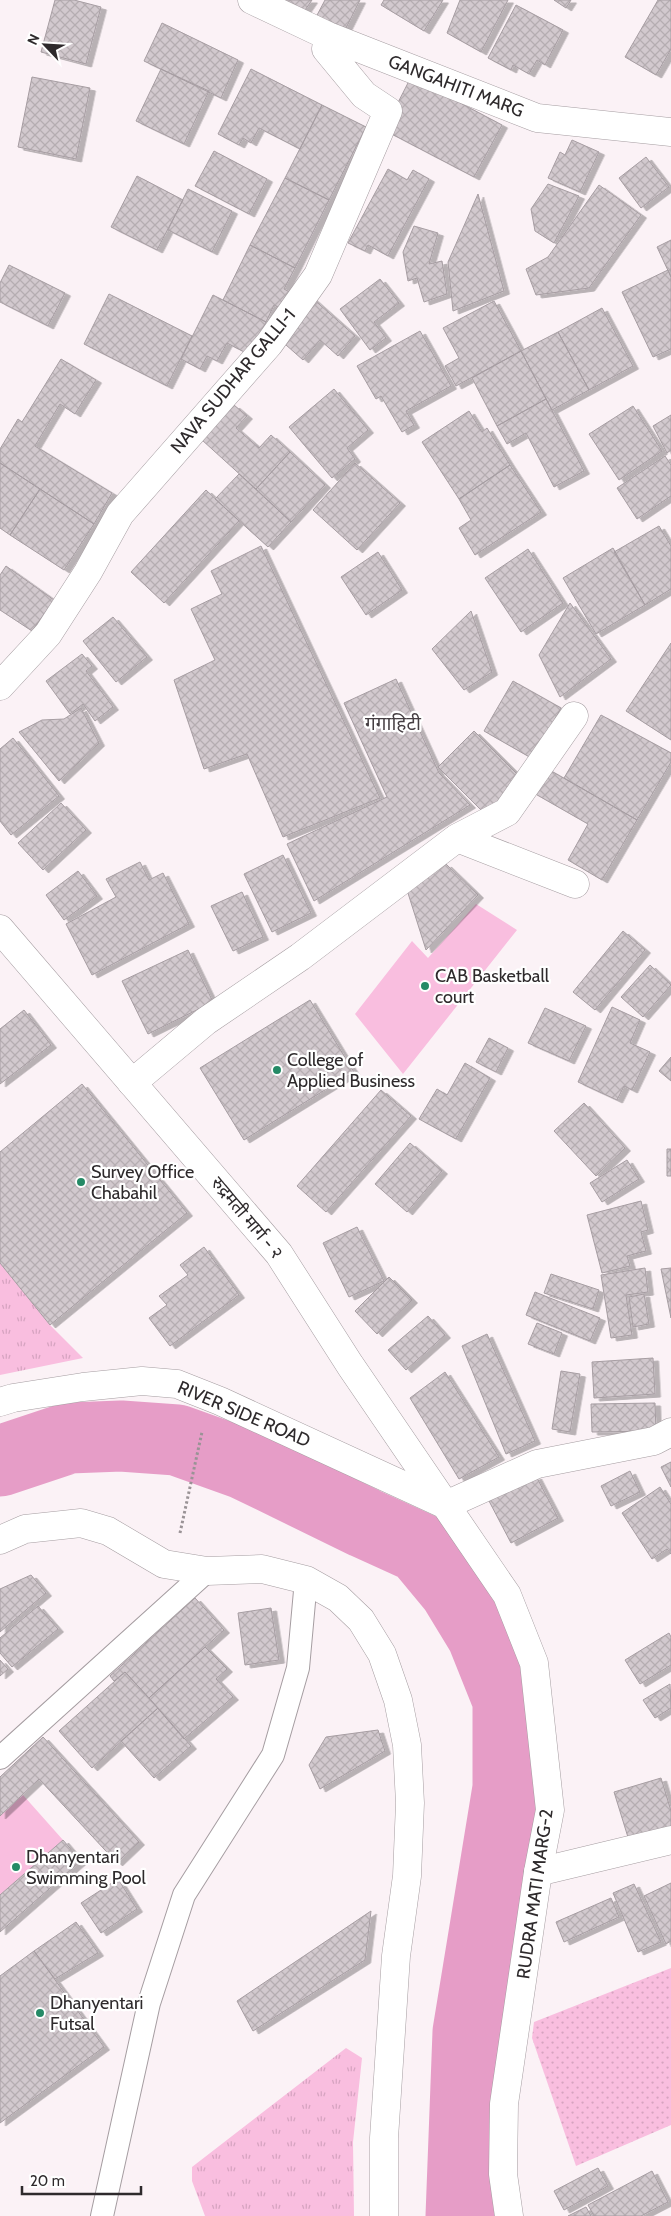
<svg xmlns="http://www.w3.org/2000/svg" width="671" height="2216" viewBox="0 0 671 2216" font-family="Cabin,'Noto Sans Devanagari',sans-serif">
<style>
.grass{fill:url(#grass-tufts)}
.park{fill:url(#park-dots)}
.pitch{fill:#f9bedf}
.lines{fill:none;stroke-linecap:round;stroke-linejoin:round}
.river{stroke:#e69dc7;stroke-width:71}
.building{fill:url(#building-cross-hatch);stroke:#a69da2;filter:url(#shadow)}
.service-casing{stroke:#a59da1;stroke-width:24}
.minor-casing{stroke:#a59da1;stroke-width:29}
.tertiary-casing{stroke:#a59da1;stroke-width:29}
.path{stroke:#9a9396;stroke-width:3;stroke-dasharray:2.5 2.5;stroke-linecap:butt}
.service{stroke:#fff;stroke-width:22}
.minor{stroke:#fff;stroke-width:28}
.tertiary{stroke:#fff;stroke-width:28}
.poi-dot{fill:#258a66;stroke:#fff;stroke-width:2}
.labels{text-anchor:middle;stroke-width:4.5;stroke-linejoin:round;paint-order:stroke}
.street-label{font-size:18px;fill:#2e2a2c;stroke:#fff}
.poi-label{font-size:18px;fill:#2e2a2c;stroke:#fff;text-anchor:start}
.neighbourhood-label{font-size:19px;fill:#453e42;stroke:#fff}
</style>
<defs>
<pattern id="grass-tufts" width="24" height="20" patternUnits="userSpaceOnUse" patternTransform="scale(1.25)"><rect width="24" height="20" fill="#f9bedf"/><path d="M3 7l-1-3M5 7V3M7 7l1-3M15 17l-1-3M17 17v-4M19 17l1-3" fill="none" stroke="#d6a3c0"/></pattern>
<pattern id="park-dots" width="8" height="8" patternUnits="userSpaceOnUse" patternTransform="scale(1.25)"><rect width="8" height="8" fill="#f9bedf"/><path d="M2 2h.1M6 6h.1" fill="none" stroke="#d6a3c0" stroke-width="1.8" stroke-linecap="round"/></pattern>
<pattern id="building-cross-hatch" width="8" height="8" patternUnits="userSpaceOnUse" patternTransform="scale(1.25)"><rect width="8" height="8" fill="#d2c9ce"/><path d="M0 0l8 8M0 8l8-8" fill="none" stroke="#b5adb1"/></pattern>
<filter id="shadow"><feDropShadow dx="5.5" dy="3" stdDeviation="0" flood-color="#0004"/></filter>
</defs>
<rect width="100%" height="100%" fill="#fbf2f6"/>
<path class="grass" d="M0,1263L50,1325L83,1358L0,1375Z
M346,2048L362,2058L353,2142L354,2216H205L192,2181V2167Z"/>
<path class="park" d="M671,1968V2125L576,2166L532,2038L534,2022Z"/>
<path class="pitch" d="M476,904L517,930L403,1074L355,1014L412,941L428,958Z
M23,1795L63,1840L0,1895V1816Z"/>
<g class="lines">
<path class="river" d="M0,1461L69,1438L121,1436L177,1440L244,1464L365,1523L420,1548L454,1589L482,1635L508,1700V1788L468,2032L461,2216"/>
</g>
<path class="building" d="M55,0H74L101,7L86,64L41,52Z
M277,0H312L301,16Z
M325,0H360L343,34L315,19Z
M384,0H443L424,31L381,5Z
M460,0H508L481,52L447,33Z
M554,0H571L566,8Z
M658,0H671V49L656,75L625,57Z
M516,5L563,30L545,65L537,60L529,74L513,65L511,70L488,58Z
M162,23L238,60L221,98L144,61Z
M161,69L209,91L184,144L136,121Z
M251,69L322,105L300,149L259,128L251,143L243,138L239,145L218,134Z
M32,77L90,88L76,159L18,147Z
M411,77L502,125L474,177L384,130Z
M322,105L366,127L329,200L285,178Z
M572,140L599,152L580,192L548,178L560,152L565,155Z
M214,151L267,179L249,214L195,186Z
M646,157L669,187L641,208L619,178Z
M388,169L407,180L413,170L429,179L388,256L368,245L365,251L348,243Z
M137,176L183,200L157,250L111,227Z
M285,178L329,200L295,268L250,245Z
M548,184L579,196L554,243L535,231L531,209Z
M599,185L641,215L589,288L536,295L526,269L548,257Z
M188,189L232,211L212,252L168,230Z
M478,194L504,291L453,311L448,262Z
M414,226L438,233L429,264L442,261L447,294L424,302L417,278L408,281L403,252Z
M671,240V277L657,247Z
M250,245L295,268L284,289L295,295L286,311L274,305L266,322L223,300Z
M9,265L65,293L48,326L0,302V283Z
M668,270L671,277V349L653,357L622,292Z
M380,279L399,303L374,322L386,338L370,350L340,309Z
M109,294L192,336L167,386L84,344Z
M213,295L266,322L250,355L227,343L217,361L207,356L200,369L181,359Z
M311,297L355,336L338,356L320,340L303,360L277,337Z
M494,301L521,351L456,386L445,366L459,358L443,328Z
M602,308L633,366L589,390L558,332Z
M420,331L451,386L406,411L414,425L402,432L381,396L376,399L357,366Z
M558,332L589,390L552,410L521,351Z
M521,351L546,399L497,426L472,378Z
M61,359L96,380L75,414L60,404L35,446L112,493L94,524L0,463V449L18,419L22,422Z
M334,389L368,430L347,448L355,459L332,478L289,427Z
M546,399L584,471L554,487L526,433L507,444L497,426Z
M234,405L247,416L236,428L259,448L271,435L290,452L256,489L202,440Z
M633,406L662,451L619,480L589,434Z
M469,411L482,432L487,428L510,465L459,499L422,442Z
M671,415V450L667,453L653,426Z
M290,452L325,485L291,522L256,489Z
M665,456L671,465V496L637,519L617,488Z
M0,463L40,489L10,535L0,528Z
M355,463L400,503L357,550L313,510Z
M510,465L541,512L475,555L459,528L471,520L459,499Z
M239,474L291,522L268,547L215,499Z
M40,489L94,524L64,570L10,535Z
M206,490L239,521L164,603L131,572Z
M659,526L671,546V589L645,605L614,552Z
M261,546L380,798L283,837L247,754L204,769L174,680L215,660L191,609L222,594L211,571Z
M613,548L645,605L596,634L563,578Z
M528,549L563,603L521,632L485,578Z
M378,552L402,590L366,615L341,577Z
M6,566L54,600L32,631L0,610V575Z
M570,603L611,659L560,697L539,655Z
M471,611L492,672L464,690L432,649Z
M113,617L147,657L116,682L83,641Z
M671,643V740L626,711Z
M82,654L92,666L86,671L113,707L95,721L83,704L70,714L46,681Z
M396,679L439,773L470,805L314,901L287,844L387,797L344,703Z
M513,681L561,708L533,759L484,731Z
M81,708L99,743L59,781L19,732L42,720L64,719Z
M601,715L671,753V762L637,820L564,778Z
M474,731L523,780L487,816L438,767Z
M13,738L59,796L11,835L0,821V749Z
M546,768L637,820L602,880L568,860L588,824L532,792Z
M61,803L86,830L43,870L18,843Z
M283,855L311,913L272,932L244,874Z
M140,862L149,880L163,873L189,924L92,975L66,924L116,897L106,879Z
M446,864L478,895L426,950L407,890Z
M78,871L97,896L64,920L46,895Z
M242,892L263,937L233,951L211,906Z
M623,931L645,950L595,1010L573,992Z
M188,950L213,1002L148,1034L122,981Z
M650,965L671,985L643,1017L621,997Z
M310,1000L354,1072L244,1140L200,1068Z
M612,1007L640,1020L630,1043L650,1052L632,1090L624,1086L617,1100L578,1082Z
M545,1008L586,1026L569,1061L528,1043Z
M24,1010L51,1045L0,1084V1029Z
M489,1038L508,1048L496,1072L476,1062Z
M671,1057V1081L659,1071Z
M465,1063L490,1078L456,1139L419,1119L437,1089L447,1095Z
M82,1084L187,1213L50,1325L0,1263V1152Z
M381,1090L411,1116L326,1212L297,1186Z
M584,1103L625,1148L596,1176L554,1131Z
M410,1143L442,1171L407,1212L375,1184Z
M667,1149H671V1176H667Z
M627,1160L639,1179L602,1202L590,1183Z
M641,1201L648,1230L641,1232L646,1251L627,1256L630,1266L602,1273L587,1215Z
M357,1227L384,1281L349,1297L323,1243Z
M204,1247L239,1295L170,1346L149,1318L167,1305L159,1296L188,1275L180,1265Z
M645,1268L648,1292L626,1295L632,1335L611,1338L601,1275Z
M671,1268V1318L661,1269Z
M551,1274L599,1290L593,1309L544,1293Z
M389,1277L412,1300L377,1334L355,1311Z
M535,1292L600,1318L590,1341L526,1315Z
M644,1294L649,1324L633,1327L629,1297Z
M428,1316L445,1335L406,1370L388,1350Z
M537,1323L562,1333L554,1354L528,1344Z
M487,1334L535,1441L506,1454L462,1346Z
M653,1358L655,1394L594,1398L592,1362Z
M561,1371L580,1374L570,1432L552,1429Z
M445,1372L499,1457L459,1479L410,1398Z
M655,1403L656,1431L592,1432L591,1404Z
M671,1462V1487L661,1467Z
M630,1471L640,1492L611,1506L601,1486Z
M536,1476L558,1518L511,1543L489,1501Z
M660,1487L671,1504V1554L667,1549L652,1559L622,1513Z
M31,1575L46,1593L0,1632V1589Z
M195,1598L224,1630L149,1698L125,1672L114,1681L110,1676Z
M38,1606L58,1629L12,1667L0,1653V1638Z
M271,1608L279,1660L245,1665L238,1613Z
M669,1633L671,1637V1665L640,1684L625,1660Z
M205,1647L227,1669L216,1679L233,1697L184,1739L149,1698Z
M0,1660L8,1669L0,1676Z
M125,1672L158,1708L92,1768L59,1731Z
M670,1684L671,1708L655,1718L643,1700Z
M158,1708L191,1746L154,1778L121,1741Z
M378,1730L385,1751L320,1789L309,1765L326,1737Z
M43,1737L139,1842L117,1863L39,1779L0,1816V1777Z
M661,1778L671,1811V1835L631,1847L614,1792Z
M63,1840L81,1861L0,1932V1895Z
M118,1879L137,1909L101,1933L81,1903Z
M671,1883V1941L666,1944L644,1896Z
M634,1884L661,1942L638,1952L613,1893Z
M611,1898L619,1917L564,1942L556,1922Z
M371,1911L365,1960L253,2031L237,2001Z
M76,1922L98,1953L55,1979L34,1951Z
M34,1951L104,2047L0,2123V1976Z
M598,2168L608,2186L564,2210L554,2191Z
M652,2171L668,2202L641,2216H594L588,2205Z
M586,2207L591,2216H568Z"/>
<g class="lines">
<defs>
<path id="service" d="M0,1758L207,1571
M102,2216L149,2003L184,1895L273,1755L298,1668L306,1580"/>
<path id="minor" d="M252,0L328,36L537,118L671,132
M0,686L48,634L88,572L120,514L269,344L318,275L388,111L364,95L326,49L328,36
M457,838L507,812L574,716
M132,1083L206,1021L300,957L457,838L575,884
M0,1402L13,1398L83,1387L142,1381L177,1384L220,1401L446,1505L537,1464L654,1441L671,1432
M538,1872L671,1840"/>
<path id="tertiary" d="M0,929L279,1254L350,1365L507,1595L534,1663L550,1810L538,1872L504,2104L503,2174L509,2216
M0,1540L25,1529L81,1523L108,1531L164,1564L207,1571L262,1569L306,1580L338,1598L361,1620L382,1654L398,1700L407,1745L410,1803L407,1876L396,1956L384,2138V2216"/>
</defs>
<use href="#service" class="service-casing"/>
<use href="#minor" class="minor-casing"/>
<use href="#tertiary" class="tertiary-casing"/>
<path class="path" d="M180,1533L202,1432"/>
<use href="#service" class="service"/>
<use href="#minor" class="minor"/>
<use href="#tertiary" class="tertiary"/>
</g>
<g class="poi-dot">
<circle cx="425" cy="986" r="5"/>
<circle cx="277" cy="1070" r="5"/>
<circle cx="81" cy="1182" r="5"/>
<circle cx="16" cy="1867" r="5"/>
<circle cx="40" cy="2013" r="5"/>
</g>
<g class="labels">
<g class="street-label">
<text transform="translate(456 86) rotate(21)" y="6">GANGAHITI MARG</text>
<text transform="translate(233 381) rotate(-50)" y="6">NAVA SUDHAR GALLI-1</text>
<text transform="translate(247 1218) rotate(50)" y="6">रुद्रमती मार्ग ‍- २</text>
<text transform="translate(244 1414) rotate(23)" y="6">RIVER SIDE ROAD</text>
<text transform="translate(535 1894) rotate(-82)" y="6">RUDRA MATI MARG-2</text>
</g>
<g class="poi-label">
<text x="435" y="982">CAB Basketball<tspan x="435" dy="21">court</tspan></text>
<text x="287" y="1066">College of<tspan x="287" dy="21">Applied Business</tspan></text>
<text x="91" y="1178">Survey Office<tspan x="91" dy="21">Chabahil</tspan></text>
<text x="26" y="1863">Dhanyentari<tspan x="26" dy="21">Swimming Pool</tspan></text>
<text x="50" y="2009">Dhanyentari<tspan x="50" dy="21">Futsal</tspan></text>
</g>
<g class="neighbourhood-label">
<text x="393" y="730">गंगाहिटी</text>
</g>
</g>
<g transform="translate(45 45) rotate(295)" stroke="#ffffff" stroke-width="4" paint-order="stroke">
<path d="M0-4L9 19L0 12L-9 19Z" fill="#2e2a2c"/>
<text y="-8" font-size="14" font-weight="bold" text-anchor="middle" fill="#2e2a2c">N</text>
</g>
<path d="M22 2186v8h119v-8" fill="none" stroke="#2e2a2c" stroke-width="2.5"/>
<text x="30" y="2186" font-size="15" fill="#2e2a2c" stroke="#ffffff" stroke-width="4" paint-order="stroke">20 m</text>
</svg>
